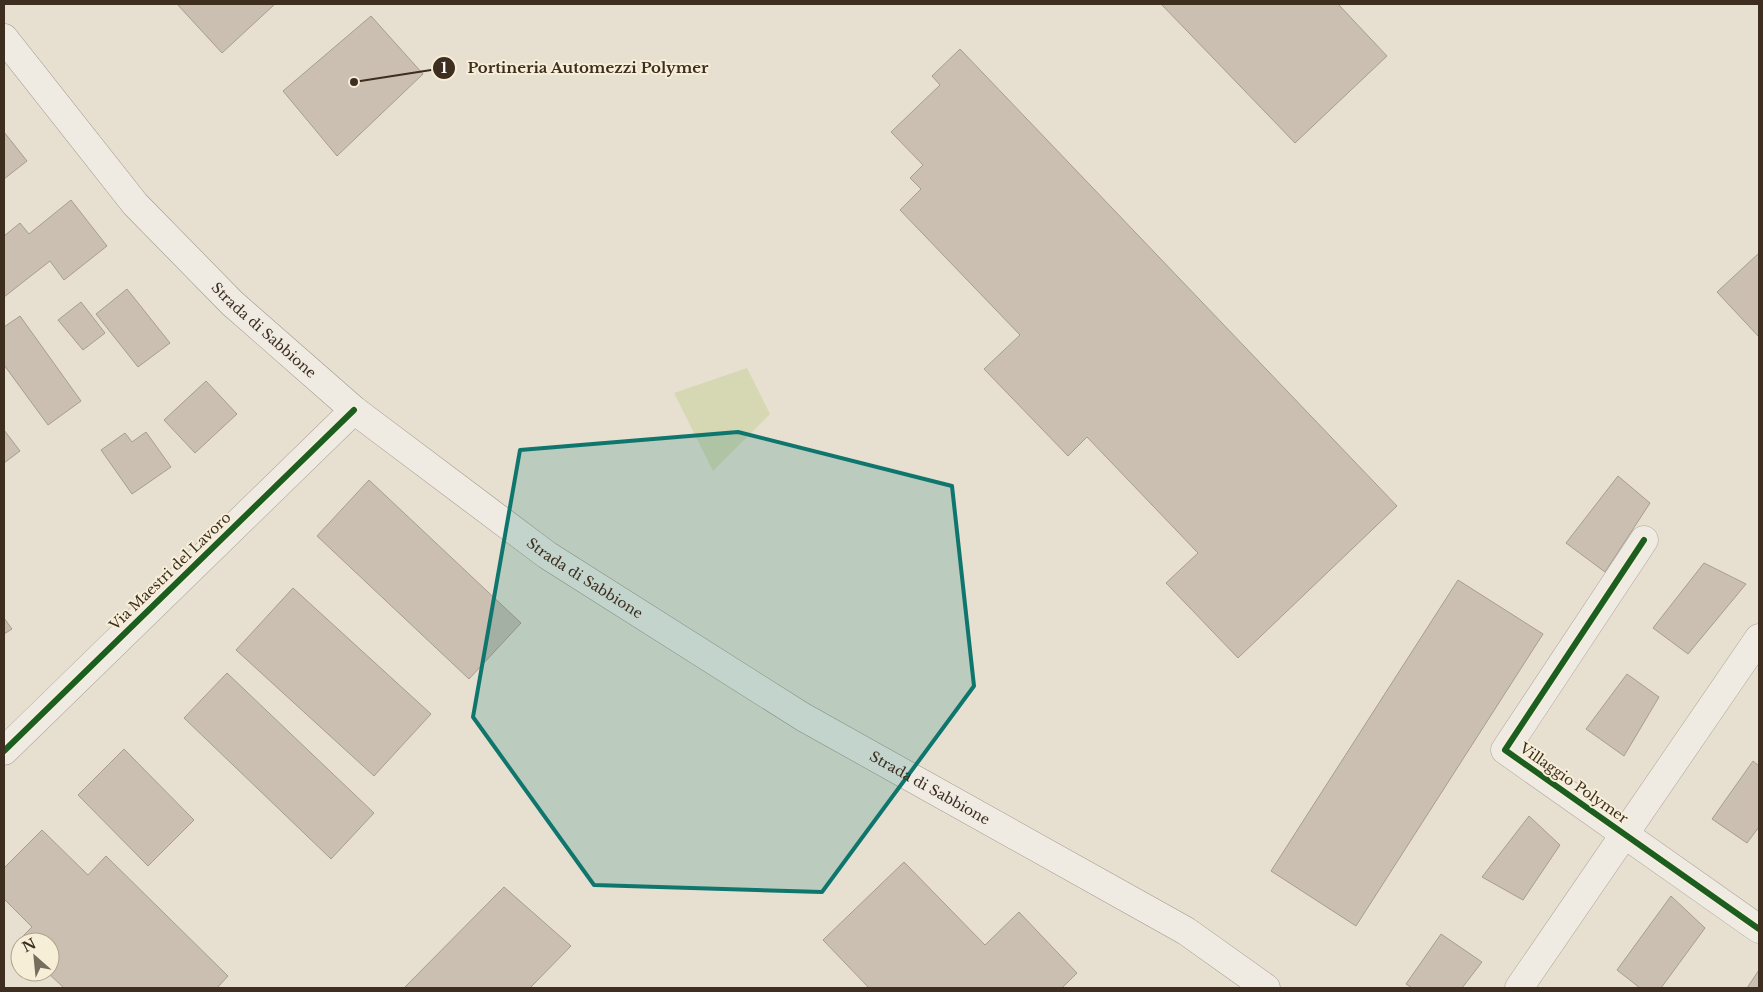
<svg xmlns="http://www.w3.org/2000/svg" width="1763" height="992" viewBox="0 0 1763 992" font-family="'Libre Baskerville',serif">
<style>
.green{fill:#d6d7b3}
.building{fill:#cbbfb2;stroke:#a89c90}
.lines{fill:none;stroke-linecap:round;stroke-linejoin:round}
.street-casing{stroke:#ada599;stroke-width:29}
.secondary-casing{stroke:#9c958a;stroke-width:29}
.street{stroke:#efebe3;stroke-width:28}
.secondary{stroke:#efebe3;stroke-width:28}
.cycleway-casing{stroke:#f7eed8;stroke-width:9}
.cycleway{stroke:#1b5e20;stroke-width:6}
.marked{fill:#0f766e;fill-opacity:0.2;stroke:#0f766e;stroke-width:4;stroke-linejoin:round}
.labels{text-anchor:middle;stroke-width:4;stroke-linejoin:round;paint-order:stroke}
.street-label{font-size:14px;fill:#3d2e20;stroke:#f7eed8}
.leader{fill:none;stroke:#3d2e20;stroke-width:2}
.callout-dot{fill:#3d2e20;stroke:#f7eed8;stroke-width:2}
.mark-label{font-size:15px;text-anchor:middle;font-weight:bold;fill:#fff}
.callout-label{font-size:15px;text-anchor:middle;font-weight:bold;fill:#3d2e20;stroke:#f7eed8;stroke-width:4;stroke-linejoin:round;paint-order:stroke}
</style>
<rect width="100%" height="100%" fill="#e7e0d1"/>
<path class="green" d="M747,368L770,414L713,471L674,393Z"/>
<path class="building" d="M177,4H275L222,53Z
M1161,4H1338L1387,56L1295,143Z
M371,16L423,74L337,156L283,91Z
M960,49L1397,506L1238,658L1166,583L1198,553L1087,437L1068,456L984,369L1020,335L900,210L921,189L910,178L923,165L891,132L940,85L932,76Z
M4,132L27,161L4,179Z
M71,200L107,246L64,280L50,261L4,297V236L20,223L29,234Z
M1759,253V337L1717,292Z
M127,289L170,343L138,367L96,314Z
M81,302L105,333L83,350L58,320Z
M20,316L81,401L48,425L4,365V327Z
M206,381L237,414L195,453L164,420Z
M4,430L20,451L4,463Z
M146,432L171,467L132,494L101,450L125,433L132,442Z
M1618,476L1650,503L1605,572L1566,543Z
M369,480L521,623L469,679L317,536Z
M1704,563L1746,584L1688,654L1653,628Z
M1458,580L1543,634L1356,926L1271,871Z
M293,588L431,714L374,776L236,650Z
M4,618L12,629L4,634Z
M227,673L374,813L331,859L184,718Z
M1627,674L1659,697L1624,756L1586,729Z
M124,749L194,820L148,866L78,795Z
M1753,761L1759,766V827L1747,843L1712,819Z
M1529,816L1560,845L1523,900L1482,877Z
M42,830L88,875L106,856L228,976L217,988H64L47,972H50V942H20V945L17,942L32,927L4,899V868Z
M904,862L985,945L1019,912L1077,973L1062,988H869L823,940Z
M504,887L571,946L530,988H404Z
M1671,896L1705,928L1661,988H1640L1617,970Z
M1441,934L1482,962L1462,988H1412L1406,984Z
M1759,970V988H1747Z"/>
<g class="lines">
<defs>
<path id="street" d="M1644,540L1505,750L1759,929
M4,751L354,410
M1519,988L1759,638"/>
<g id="secondary">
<path id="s1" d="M4,38L135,204L232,303L354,410L547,555L803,717L1186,931L1266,988"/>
</g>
</defs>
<use href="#street" class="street-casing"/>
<use href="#secondary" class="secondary-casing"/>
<use href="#street" class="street"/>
<use href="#secondary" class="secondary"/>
<defs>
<path id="cycleway" d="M1644,540L1505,750L1759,929
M4,751L354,410"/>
</defs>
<use href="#cycleway" class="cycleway-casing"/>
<use href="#cycleway" class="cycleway"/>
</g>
<path class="marked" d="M738,432L952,486L974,686L822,892L594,885L473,717L520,450Z"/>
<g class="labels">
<g class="street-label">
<text dy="5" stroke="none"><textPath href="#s1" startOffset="392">Strada di Sabbione</textPath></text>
<text transform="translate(170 571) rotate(-44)" y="5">Via Maestri del Lavoro</text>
<text dy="5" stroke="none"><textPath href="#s1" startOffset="798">Strada di Sabbione</textPath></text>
<text transform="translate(1574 783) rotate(35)" y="5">Villaggio Polymer</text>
<text dy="5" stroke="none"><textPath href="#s1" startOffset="1202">Strada di Sabbione</textPath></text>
</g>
</g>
<path class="leader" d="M354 82L444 68"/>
<g class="callout-dot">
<circle cx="354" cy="82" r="5"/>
<circle cx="444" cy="68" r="12"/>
</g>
<g class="mark-label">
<text x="444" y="73">1</text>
</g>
<g class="callout-label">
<text x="588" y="73">Portineria Automezzi Polymer</text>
</g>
<rect width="1763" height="992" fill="none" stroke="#3d2e20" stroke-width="10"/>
<g transform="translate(35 957) rotate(333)"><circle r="24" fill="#f7eed8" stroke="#ada18e"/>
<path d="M0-4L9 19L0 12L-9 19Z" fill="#786c5e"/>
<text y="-8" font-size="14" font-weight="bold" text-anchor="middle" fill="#3d2e20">N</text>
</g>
</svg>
